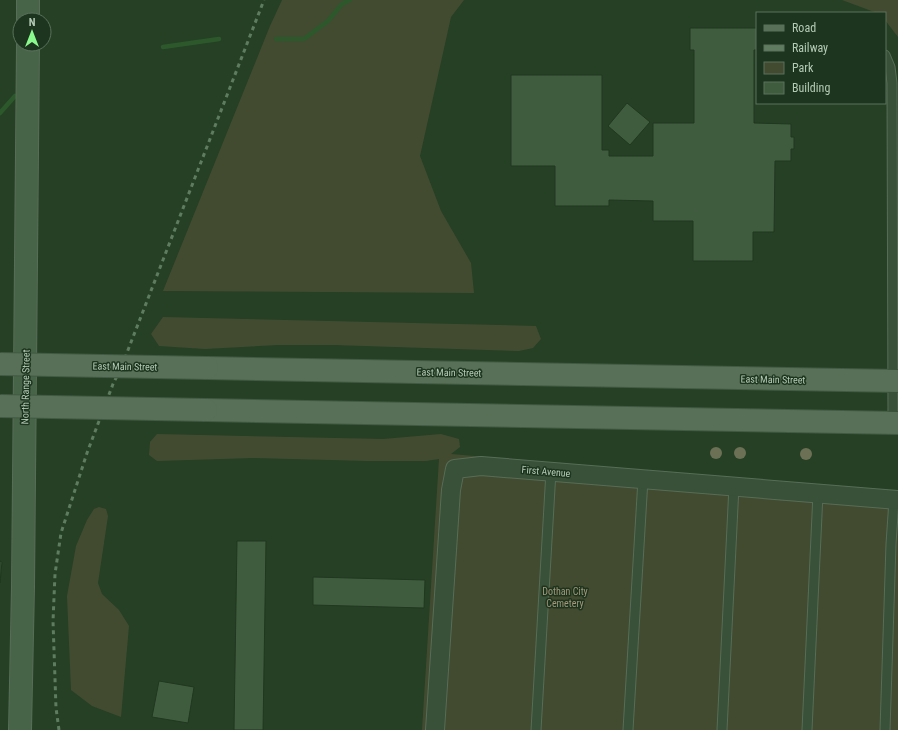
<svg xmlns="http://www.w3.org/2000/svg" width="898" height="730" viewBox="0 0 898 730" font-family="'Roboto Condensed',sans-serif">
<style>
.green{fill:#424b30}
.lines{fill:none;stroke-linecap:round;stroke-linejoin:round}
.stream{stroke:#2c582c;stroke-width:4.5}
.building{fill:#3f5d3e;stroke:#203720}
.lane-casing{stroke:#576d57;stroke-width:11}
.street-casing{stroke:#576d57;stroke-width:20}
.secondary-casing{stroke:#576d57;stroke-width:24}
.primary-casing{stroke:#425943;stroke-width:24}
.lane{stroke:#395039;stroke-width:9}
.street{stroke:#395039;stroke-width:18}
.secondary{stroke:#476348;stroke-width:22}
.primary{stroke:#577057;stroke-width:22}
.rail{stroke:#607c60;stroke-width:3;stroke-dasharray:4 4;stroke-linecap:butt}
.primary-bridge-casing{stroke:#425943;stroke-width:24;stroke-linecap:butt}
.primary-bridge{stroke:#577057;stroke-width:22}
.tree{fill:#6c7054}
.labels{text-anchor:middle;stroke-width:3;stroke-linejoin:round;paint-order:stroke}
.street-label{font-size:10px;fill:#b5cab6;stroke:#1d351e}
.park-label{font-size:10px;fill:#a6977b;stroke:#1d351e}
</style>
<rect width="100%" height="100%" fill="#254024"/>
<path class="green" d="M282,0H464L451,17L420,156L441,211L471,263L474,293L163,291L270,26Z
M842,0H898V37L885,20V13H877Z
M163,317L536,326L541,339L533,348L519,351L334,345H278L205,349L159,346L151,334Z
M157,434L383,439L441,434L459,439L460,447L451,454L898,491V730H422L439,459L426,461H368L253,458L157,461L149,455L150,442Z
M99,507L106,509L108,516L98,583L102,594L119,610L129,626L121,717L92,706L71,690L67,596L76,546L87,520L94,509Z"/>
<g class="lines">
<path class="stream" d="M276,39H304L328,21L342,4L350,0
M163,47L219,39
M0,113L15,96"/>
</g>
<path class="building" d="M690,28H757V50H754V123L791,124V137H794V149H791V161H775L774,232H753V261H693V221H653V201L609,200V206H555V166H511V75H602V150H609V156H653V123H694V50H690Z
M627,103L650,122L630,145L608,126Z
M237,541H266L263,730H234Z
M0,561L2,562L0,583Z
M313,577L425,580L424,608L313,605Z
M159,681L194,687L188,723L152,717Z"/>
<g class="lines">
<defs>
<path id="lane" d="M885,55L890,67L892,83L893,423
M536,730L551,471
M628,730L643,479
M722,730L734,486
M807,730L818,493
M885,730L891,544L894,500"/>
<path id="street" d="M435,730L451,490L455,469L481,466L898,500"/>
<path id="secondary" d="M28,20V0
M20,730L23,587L28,44"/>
<path id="primary" d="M207,368L898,381
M206,410L898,423"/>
</defs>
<use href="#lane" class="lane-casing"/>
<use href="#street" class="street-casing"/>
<use href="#secondary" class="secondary-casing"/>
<use href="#primary" class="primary-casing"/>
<use href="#lane" class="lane"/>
<use href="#street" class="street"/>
<use href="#secondary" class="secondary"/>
<use href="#primary" class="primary"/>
<path class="rail" d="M59,730L56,708L53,621L55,574L61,533L87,453L113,384L121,368L264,0"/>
<defs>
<path id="primary-bridge" d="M0,364L207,368
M0,406L206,410"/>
</defs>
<use href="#primary-bridge" class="primary-bridge-casing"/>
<use href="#primary-bridge" class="primary-bridge"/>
</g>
<g class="tree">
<circle cx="716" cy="453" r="6"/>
<circle cx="740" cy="453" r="6"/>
<circle cx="806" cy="454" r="6"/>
</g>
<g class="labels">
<g class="street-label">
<text transform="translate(125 366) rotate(1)" y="4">East Main Street</text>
<text transform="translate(449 372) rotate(1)" y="4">East Main Street</text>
<text transform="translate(773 379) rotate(1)" y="4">East Main Street</text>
<text transform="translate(25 387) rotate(-89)" y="4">North Range Street</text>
<text transform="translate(546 471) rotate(5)" y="4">First Avenue</text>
</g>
<g class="park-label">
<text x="565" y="595">Dothan City<tspan x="565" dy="12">Cemetery</tspan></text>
</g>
</g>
<rect x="756" y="12" width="130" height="92" fill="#1d351e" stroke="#5a715b"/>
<rect x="764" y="25" width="20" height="6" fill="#577057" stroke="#5a715b"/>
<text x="792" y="32" font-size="12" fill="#b5cab6">Road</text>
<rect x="764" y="45" width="20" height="6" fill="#607c60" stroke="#5a715b"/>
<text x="792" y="52" font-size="12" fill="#b5cab6">Railway</text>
<rect x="764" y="62" width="20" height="12" fill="#424b30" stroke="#5a715b"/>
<text x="792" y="72" font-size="12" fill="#b5cab6">Park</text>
<rect x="764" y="82" width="20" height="12" fill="#3f5d3e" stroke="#5a715b"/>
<text x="792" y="92" font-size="12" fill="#b5cab6">Building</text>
<g transform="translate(32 32)"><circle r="19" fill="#1d351e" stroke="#5a715b"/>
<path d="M0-3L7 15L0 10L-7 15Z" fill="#8bfa8e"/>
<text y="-6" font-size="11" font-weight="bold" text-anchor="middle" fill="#b5cab6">N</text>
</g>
</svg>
